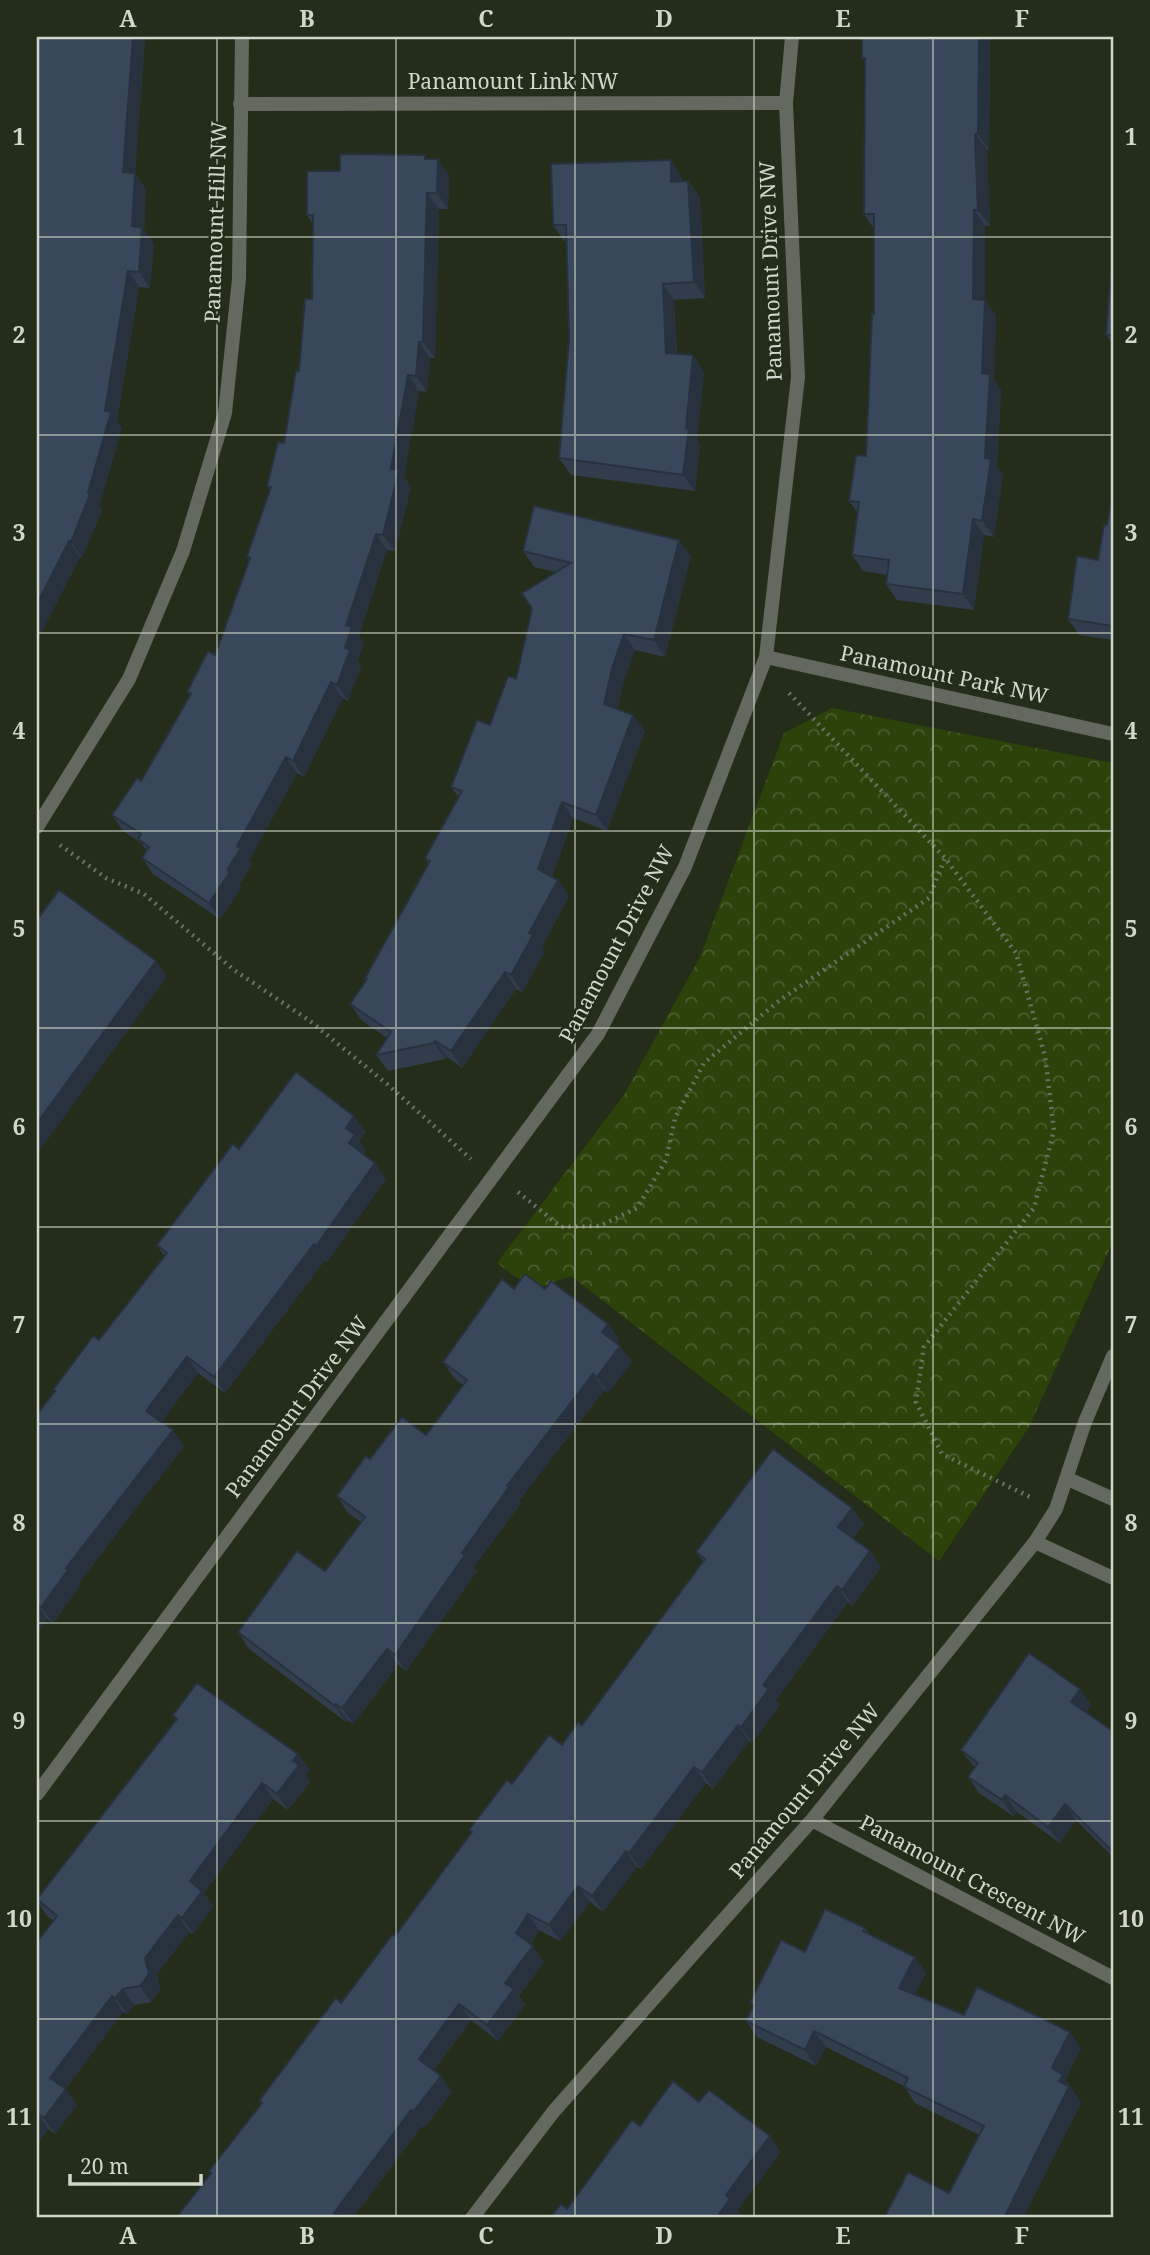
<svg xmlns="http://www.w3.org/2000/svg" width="1150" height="2255" viewBox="0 0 1150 2255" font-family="'Noto Serif',serif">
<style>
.forest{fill:url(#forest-crowns)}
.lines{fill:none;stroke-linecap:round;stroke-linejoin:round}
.path{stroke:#6a7262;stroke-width:4.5;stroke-dasharray:2 5;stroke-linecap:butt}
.street{stroke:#63695e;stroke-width:14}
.wall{fill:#313d4d}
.shaded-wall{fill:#28323f}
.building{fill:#39475a;stroke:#28323f;stroke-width:2}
.grid{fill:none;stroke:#d1d7cb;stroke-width:2;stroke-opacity:0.55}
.labels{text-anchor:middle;stroke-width:5;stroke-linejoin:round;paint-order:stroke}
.street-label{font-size:21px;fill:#d1d7cb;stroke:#232d19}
.neatline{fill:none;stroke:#d1d7cb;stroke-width:2.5}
.grid-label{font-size:23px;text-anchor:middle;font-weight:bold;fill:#d1d7cb}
</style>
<defs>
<pattern id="forest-crowns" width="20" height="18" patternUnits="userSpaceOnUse" patternTransform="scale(1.75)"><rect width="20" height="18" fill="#2b430b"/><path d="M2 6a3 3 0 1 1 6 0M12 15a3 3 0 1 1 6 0" fill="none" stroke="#495d2d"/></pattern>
</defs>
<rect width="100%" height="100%" fill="#232d19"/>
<path class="forest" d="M832,708L1113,763V1241L1029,1427L939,1561L571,1276L533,1290L497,1263L624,1095L700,957L784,733Z"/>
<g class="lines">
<path class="path" d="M789,693L945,858L1016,953L1045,1056L1054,1130L1034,1208L924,1347L916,1402L942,1454L1030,1497
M60,845L106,878L144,894L234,970L310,1021L387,1084L471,1159
M518,1192L561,1227L600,1226L637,1208L666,1160L675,1118L704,1063L780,1000L929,898L945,858"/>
<path class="street" d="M240,104L786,103
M766,657L1113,734
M37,827L129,679L183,551L225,413L239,279L242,37
M1068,1479L1113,1499
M1035,1542L1113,1578
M37,1794L598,1034L685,867L766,657L798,377L786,103L792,37
M812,1820L1113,1978
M472,2218L554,2111L812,1820L1035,1542L1056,1509L1085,1422L1113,1356"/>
</g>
<path class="wall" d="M37,37H145L135,174L146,189L144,230L154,244L150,288L139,287L117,421L122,428L99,507L102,510L82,558L80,557L37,641Z
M862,37H990L989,150H987L990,226H985V300L996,316L994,379L1001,390L997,466L1003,475L994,537L984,535L974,610L897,600L886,584L887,575L863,571L852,555L858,513L849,501L866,456L874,314V229L864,214L865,62L862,58Z
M428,159L449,175L448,209H439L435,358H430L427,392L419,391L404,477L411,487L395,551L387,550L359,636L364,643L358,660L361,666L348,701L343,698L304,777L297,773L249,861L252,864L239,885L241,888L220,919L153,874L142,858L147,851L141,843L123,831L112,815L141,781L190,696L187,692L215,655L249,560L247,556L270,490L267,486L284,443L299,371L312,299L313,224L307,215L340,171Z
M682,177V181H688L700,197L705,298L674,300L677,354L693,355L704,372L697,440L700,445L695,491L571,475L559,458L569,339L566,241H564L553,225Z
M1113,273V345L1106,335Z
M1113,492V640L1079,635L1068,619L1098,560L1107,525Z
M523,551L691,556L665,657L635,650L623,684L618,709L633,715L645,731L607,831L573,818L552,877L558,880L569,896L542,947L545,951L522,992L516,989L462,1068L447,1057L445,1059L388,1071L376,1055L387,1038L361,1020L350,1004L367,980L365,978L428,863L425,858L459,798L451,787L490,725L516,679L556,572L534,567Z
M366,1132L359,1141L366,1151L364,1154L386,1179L327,1262L325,1260L225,1393L198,1373L161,1422L184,1446L78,1584L80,1586L53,1623L47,1619L37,1634V1415L55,1392L53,1390L99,1340L164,1256L157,1245L239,1149Z
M514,1289H545L608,1324L619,1340L617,1343L632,1362L608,1393L604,1390L519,1501L521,1503L474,1567L477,1571L406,1671L398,1665L353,1724L347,1720L346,1722L249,1649L238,1632L325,1571L361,1522L348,1513L337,1496L370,1459L426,1435L463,1385L454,1378L443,1362Z
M852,1508L864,1524L853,1538L870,1551L881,1567L853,1606L848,1602L776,1700L780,1705L752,1743L749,1741L713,1789L706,1783L641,1869L637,1867L603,1912L590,1902L560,1941L539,1930L531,1944L544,1962L519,1996L525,2005L498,2041L471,2020L434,2070L441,2076L452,2092L424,2128L422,2126L261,2104L259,2101L341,2003L395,1936L471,1833L469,1830L512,1784L562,1745L582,1725L703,1562L696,1552Z
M1080,1689L1091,1705L1086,1712L1113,1731V1857L1076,1820L1060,1843L1017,1812L1013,1816L979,1793L968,1777L975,1768L961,1750Z
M173,1715L298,1754L310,1770L306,1775L310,1782L288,1810L273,1799L204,1893L213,1907L193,1934L189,1932L157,1974L160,1990L151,2002L134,2005L127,2014L123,2012L65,2089L77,2105L55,2134L48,2129L37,2145V1942L54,1921L47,1916L37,1901L176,1720Z
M865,1928L870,1934L915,1957L926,1973L915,1994L964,2015L1081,2048L1066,2079L1081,2103L1023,2218H884L949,2193L979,2135L915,2103L904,2086L826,2047L816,2066L757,2037L746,2021L753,2007L750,2003L805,1952Z"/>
<path class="shaded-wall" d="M133,37H145L135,174L146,189L144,230L154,244L150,288L139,272L123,172Z
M979,37H990L989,150L978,134Z
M975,134L987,150L990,226L978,210Z
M438,159L449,175L448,209L437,193Z
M671,160L682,177V198L671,182Z
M688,181L700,197L705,298L694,282Z
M427,193L439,209L435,358L423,342Z
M974,210L985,226V302V300L996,316L994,379L1001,390L997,466L1003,475L994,537L982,521L985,458L982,373L973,299Z
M128,271L139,287L117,421L122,428L99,507L102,510L82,558L71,542L88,493L105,411Z
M663,284L674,300L677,369L666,353Z
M419,342L430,358L427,392L416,376Z
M693,355L704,372L697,440L700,445L695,491L683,475L686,428Z
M408,375L419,391L404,477L411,487L395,551L383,535L391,469Z
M973,519L984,535L974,610L963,594Z
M376,534L387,550L359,636L364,643L358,660L361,666L348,701L337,685L345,648L346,625Z
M679,540L691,556L665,657L654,640Z
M69,541L80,557L37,641V604Z
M624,634L635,650L623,684L616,720L604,704L612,668Z
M331,682L343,698L304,777L293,761Z
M633,715L645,731L607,831L596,815Z
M286,757L297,773L249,861L252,864L239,885L241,888L220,919L209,903L227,870L237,846Z
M562,802L573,818L549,885L538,869Z
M558,880L569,896L542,947L545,951L522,992L511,975L529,933Z
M156,961L167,977L37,1154V1123Z
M505,972L516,989L462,1068L451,1051Z
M435,1041L447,1057L445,1059L434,1043Z
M354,1116L366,1132L359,1141L366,1151L360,1159L349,1143L346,1128Z
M375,1163L386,1179L327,1262L316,1246Z
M314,1244L325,1260L225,1393L214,1377Z
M608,1324L619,1340L613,1348L602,1332Z
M620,1346L632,1362L608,1393L597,1377Z
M187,1357L198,1373L158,1427L146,1411Z
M593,1374L604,1390L519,1501L521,1503L474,1567L477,1571L406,1671L395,1655L507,1486Z
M173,1430L184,1446L78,1584L80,1586L53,1623L41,1607L66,1568Z
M852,1508L864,1524L849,1543L838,1527Z
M870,1551L881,1567L853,1606L842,1590Z
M837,1586L848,1602L776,1700L780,1705L752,1743L741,1727L763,1685Z
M37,1604L47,1619L37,1634Z
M387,1649L398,1665L353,1724L342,1708Z
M1080,1689L1091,1705L1083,1718L1071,1702Z
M336,1704L347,1720L346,1722L335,1706Z
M738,1725L749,1741L713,1789L702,1772Z
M298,1754L310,1770L306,1775L310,1782L288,1810L277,1794L293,1761Z
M694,1767L706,1783L641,1869L629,1853Z
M262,1783L273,1799L204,1893L213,1907L193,1934L182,1918L190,1881Z
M1005,1795L1017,1812L1013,1816L1002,1800Z
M1065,1804L1076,1820L1060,1843L1048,1827Z
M626,1851L637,1867L603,1912L592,1896Z
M578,1886L590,1902L560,1941L549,1925Z
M528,1914L539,1930L527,1949L516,1933Z
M178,1915L189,1932L157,1974L160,1990L151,2002L140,1986L145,1958Z
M533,1946L544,1962L519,1996L525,2005L498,2041L487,2025L505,1983Z
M915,1957L926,1973L911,2004L899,1988Z
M123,1989L134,2005L127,2014L115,1998Z
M112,1996L123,2012L62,2094L50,2078Z
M459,2004L471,2020L430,2075L419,2059Z
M814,2031L826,2047L816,2066L805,2050Z
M1070,2032L1081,2048L1066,2079L1081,2103L1023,2218H1004L1052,2068Z
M441,2076L452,2092L424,2128L413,2112Z
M66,2089L77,2105L55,2134L44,2118Z
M411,2110L422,2126L353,2218H332L334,2213Z
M37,2113L48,2129L37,2145Z
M770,2136L781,2152L738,2210L741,2215L739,2218H716L726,2195Z"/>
<path class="building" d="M37,37H133L123,172L135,173L132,226L142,228L139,272L128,271L105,411L111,412L88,493L90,494L71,542L69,541L37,604Z
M862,37H979L978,134H975L978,210H974L973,299L985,300L982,373L990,374L985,458L991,459L982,521L973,519L963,594L886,584L889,560L852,555L859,502L849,501L856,455L866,456L872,314H874V214H864L865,58H862Z
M340,154L425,155V159H438L437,193H427L423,342H419L416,376L408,375L391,469L399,470L383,535L376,534L346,625L352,627L345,648L350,650L337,685L331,682L293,761L286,757L237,846L241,848L227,870L230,872L209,903L142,858L149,847L138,839L141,834L112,815L137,778L141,781L191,694L187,692L208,651L215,655L250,558L247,556L271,487L267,486L278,442L284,443L296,370L299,371L305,299H312L313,215H307V171H340Z
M671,160V182L688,181L694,282L663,284L666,353L693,355L686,428L689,429L683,475L559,458L569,339L566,225H553L551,164Z
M1111,273H1113V335H1106Z
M1113,492V626L1068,619L1077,556L1098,560L1104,525H1107Z
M534,506L679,540L654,640L624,634L612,668L604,704L633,715L596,815L562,802L538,869L558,880L529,933L533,935L511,975L505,972L451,1051L435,1041L434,1043L376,1055L391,1032L350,1004L367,979L365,978L430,861L425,858L462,791L451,787L477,720L490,725L508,676L516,679L532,609L522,593L571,563L523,551Z
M59,890L156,961L37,1123V920Z
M296,1072L354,1116L346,1128L355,1135L349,1143L375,1163L316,1246L314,1244L214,1377L187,1357L146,1411L173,1430L66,1568L68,1570L41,1607L37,1604V1415L55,1391L53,1390L93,1336L99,1340L167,1253L157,1245L233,1144L239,1149Z
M525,1274L545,1289L551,1281L608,1324L602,1332L620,1346L597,1377L593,1374L507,1486L509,1487L462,1553L465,1555L395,1655L387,1649L342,1708L336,1704L335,1706L238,1632L297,1551L325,1571L365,1517L337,1496L366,1456L370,1459L402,1417L426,1435L467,1380L443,1362L502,1279L514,1289Z
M773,1449L852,1508L838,1527L870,1551L842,1590L837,1586L763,1685L769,1689L741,1727L738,1725L702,1772L694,1767L629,1853L626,1851L592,1896L578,1886L549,1925L528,1914L516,1933L533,1946L505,1983L514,1989L487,2025L459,2004L419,2059L441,2076L413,2112L411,2110L334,2213L335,2214L332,2218H176L211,2173L209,2171L262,2103L259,2101L336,1998L341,2003L393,1934L395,1936L472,1832L469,1830L507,1780L512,1784L549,1735L562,1745L578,1722L582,1725L705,1559L696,1552Z
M1029,1653L1080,1689L1071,1702L1113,1731V1852L1065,1804L1048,1827L1005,1795L1002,1800L968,1777L978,1763L961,1750Z
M197,1683L298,1754L293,1761L299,1765L277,1794L262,1783L190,1881L202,1891L182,1918L178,1915L145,1958L149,1974L140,1986L123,1989L115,1998L112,1996L50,2078L66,2089L44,2118L37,2113V1942L57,1916L37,1899L177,1719L173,1715Z
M825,1909L865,1928L863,1931L915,1957L899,1988L964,2015L977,1987L1070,2032L1052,2068L1063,2075L1059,2081L1069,2087L1004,2218H884L908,2172L949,2193L984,2126L904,2087L908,2078L814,2031L805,2050L746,2021L754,2005L750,2003L781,1940L805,1952Z
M673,2081L699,2102L709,2090L770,2136L726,2195L730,2199L716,2218H550L561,2204L567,2209L632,2120L640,2126Z"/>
<path class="grid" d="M217,37V2218M396,37V2218M575,37V2218M754,37V2218M933,37V2218M37,237H1113M37,435H1113M37,633H1113M37,831H1113M37,1028H1113M37,1227H1113M37,1424H1113M37,1623H1113M37,1821H1113M37,2019H1113"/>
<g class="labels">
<g class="street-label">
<text x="513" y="89">Panamount Link NW</text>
<text transform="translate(216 222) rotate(-88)" y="7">Panamount Hill NW</text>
<text transform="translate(771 271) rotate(-92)" y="7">Panamount Drive NW</text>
<text transform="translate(944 675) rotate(12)" y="7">Panamount Park NW</text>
<text transform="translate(617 944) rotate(-62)" y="7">Panamount Drive NW</text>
<text transform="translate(297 1407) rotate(-53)" y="7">Panamount Drive NW</text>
<text transform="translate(805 1791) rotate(-50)" y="7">Panamount Drive NW</text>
<text transform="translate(972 1880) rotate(28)" y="7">Panamount Crescent NW</text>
</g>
</g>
<rect width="1150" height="2255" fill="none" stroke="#232d19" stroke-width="77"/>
<path d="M70 2174v10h131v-10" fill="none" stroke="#d1d7cb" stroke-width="3.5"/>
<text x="80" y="2174" font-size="21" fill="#d1d7cb" stroke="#232d19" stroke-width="5" paint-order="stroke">20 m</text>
<rect x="38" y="38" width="1074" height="2178" class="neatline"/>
<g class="grid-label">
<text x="128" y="27">A</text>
<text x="307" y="27">B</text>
<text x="486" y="27">C</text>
<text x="664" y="27">D</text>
<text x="843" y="27">E</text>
<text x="1022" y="27">F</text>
<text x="19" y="145">1</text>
<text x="1131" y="145">1</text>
<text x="19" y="343">2</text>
<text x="1131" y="343">2</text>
<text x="19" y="541">3</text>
<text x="1131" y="541">3</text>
<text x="19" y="739">4</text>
<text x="1131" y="739">4</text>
<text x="19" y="937">5</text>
<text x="1131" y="937">5</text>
<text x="19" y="1135">6</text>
<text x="1131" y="1135">6</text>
<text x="19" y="1333">7</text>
<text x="1131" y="1333">7</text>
<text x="19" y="1531">8</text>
<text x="1131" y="1531">8</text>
<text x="19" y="1729">9</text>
<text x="1131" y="1729">9</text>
<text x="19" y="1927">10</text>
<text x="1131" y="1927">10</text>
<text x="19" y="2125">11</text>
<text x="1131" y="2125">11</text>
<text x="128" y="2244">A</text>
<text x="307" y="2244">B</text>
<text x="486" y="2244">C</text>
<text x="664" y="2244">D</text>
<text x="843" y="2244">E</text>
<text x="1022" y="2244">F</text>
</g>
</svg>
